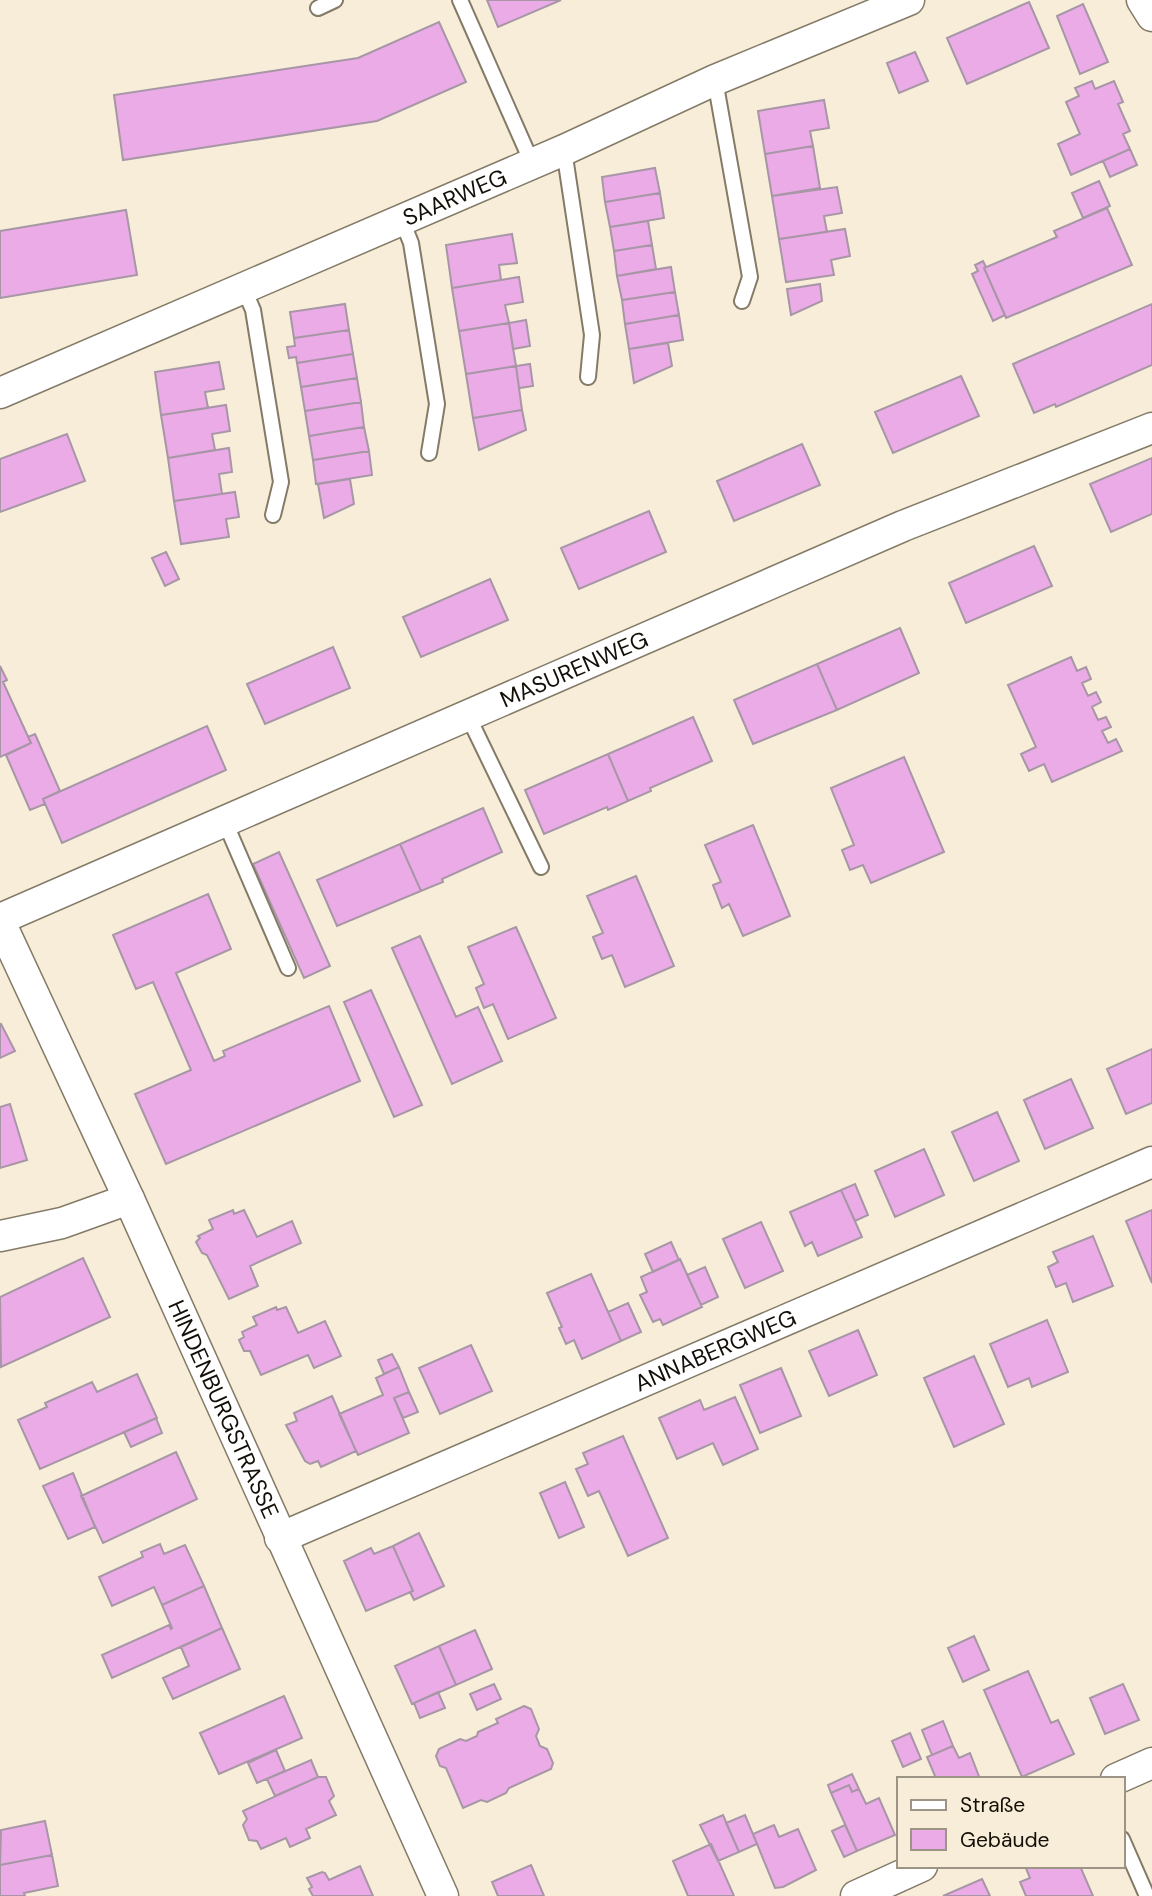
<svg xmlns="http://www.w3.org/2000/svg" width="1152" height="1896" viewBox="0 0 1152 1896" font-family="'DM Sans',sans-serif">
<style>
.building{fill:#ebabe7;stroke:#a796a5;stroke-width:2}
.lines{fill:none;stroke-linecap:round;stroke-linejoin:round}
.lane-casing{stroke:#837a67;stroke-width:18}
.street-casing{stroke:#837a67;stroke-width:33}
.lane{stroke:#fff;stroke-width:14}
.street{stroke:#fff;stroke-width:30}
.labels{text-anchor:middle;stroke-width:7;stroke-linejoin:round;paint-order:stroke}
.street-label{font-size:23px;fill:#130f08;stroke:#f7edd8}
</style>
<rect width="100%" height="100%" fill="#f7edd8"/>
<path class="building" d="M487,0H561L498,27Z
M1029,2L1049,48L967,84L947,38Z
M1083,4L1108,62L1080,74L1057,16Z
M439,22L466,82L377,121L123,160L114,95L358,58Z
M915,52L928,81L899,93L887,63Z
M1092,81L1095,89L1114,81L1123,102L1118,104L1130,131L1123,134L1130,149L1071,175L1058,144L1080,134L1066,102L1079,96L1075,88Z
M824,100L829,128L810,131L813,146L765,154L758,111Z
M813,146L820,188L772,196L765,154Z
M1130,149L1137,165L1110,177L1103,161Z
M655,168L660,193L605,202L602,177Z
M1099,181L1110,206L1083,218L1072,193Z
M837,187L842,213L824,216L827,232L779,239L772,196Z
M660,193L664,218L610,227L605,202Z
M1107,208L1132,265L1006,318L984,268L1057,237L1054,231Z
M126,210L137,275L0,298V231Z
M648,221L652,245L614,251L610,227Z
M845,229L850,256L831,260L834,275L786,282L779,239Z
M512,234L517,263L499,265L501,280L452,288L446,245Z
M652,245L656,269L617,276L614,251Z
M983,261L986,267L984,268L1005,315L993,321L972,274L978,271L975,265Z
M671,267L675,292L622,300L617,276Z
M519,277L523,302L505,305L509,323L459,331L452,288Z
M820,284L822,301L791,315L787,289Z
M675,292L679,315L625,324L622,300Z
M345,304L349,330L294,338L290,312Z
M1152,304V365L1056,407L1055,404L1034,413L1013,364Z
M679,315L683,340L629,349L625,324Z
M526,320L530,346L513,349L509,323Z
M509,323L516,366L466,374L459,331Z
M349,330L353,354L297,363L296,357L289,358L287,347L295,346L294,338Z
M668,343L672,366L634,383L629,349Z
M353,354L357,378L301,387L297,363Z
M219,362L224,389L205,392L208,408L161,415L155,372Z
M530,364L533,386L519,388L516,366Z
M516,366L522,410L473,418L466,374Z
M961,376L979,416L893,453L875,412Z
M357,378L361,402L305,411L301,387Z
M361,402L364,427L309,436L305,411Z
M226,405L230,431L212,434L215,450L168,458L161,415Z
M522,410L526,430L479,450L473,418Z
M364,427L369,451L313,460L309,436Z
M67,434L85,481L0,512V459Z
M802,444L820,485L734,521L717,481Z
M229,448L232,472L219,474L222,494L174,501L168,458Z
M369,451L372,475L316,484L313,460Z
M1152,458V514L1111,532L1090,484Z
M350,479L354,504L324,518L318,484Z
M235,492L239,517L226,519L229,537L181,544L174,501Z
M649,511L666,552L579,589L561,548Z
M1034,546L1052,586L966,623L949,583Z
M166,552L179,579L165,586L152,558Z
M490,579L508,620L421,657L403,617Z
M900,628L919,673L837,710L817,664Z
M333,647L350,688L265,724L247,684Z
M1071,657L1077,671L1086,667L1091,679L1082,683L1088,696L1096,692L1101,702L1092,707L1098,720L1106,717L1111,727L1102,731L1108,743L1116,739L1122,751L1052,782L1044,764L1029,771L1021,754L1036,747L1008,685Z
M817,664L837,710L753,744L734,700Z
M0,666L7,680L3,682L31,743L0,757Z
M693,717L712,761L650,788L651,791L628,801L608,754Z
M207,726L226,770L62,843L43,799Z
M35,734L60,791L43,799L45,804L30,810L6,755L31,743L28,737Z
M608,754L628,801L608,810L607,807L544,834L525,790Z
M904,757L944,852L871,883L863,865L850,870L842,850L854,845L831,788Z
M483,808L502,852L442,879L443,882L421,891L400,844Z
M753,825L790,916L743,936L729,904L722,908L713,885L721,882L705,845Z
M400,844L421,891L337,926L317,880Z
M279,852L330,966L304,978L253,864Z
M636,876L674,966L625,987L612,955L602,959L593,937L603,933L587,896Z
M208,894L231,949L176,973L214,1061L225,1056L223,1051L329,1006L360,1081L166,1164L135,1094L191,1070L153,982L136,989L113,935Z
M516,927L556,1018L508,1039L493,1004L484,1008L476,988L484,984L468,947Z
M420,936L456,1017L478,1007L502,1061L452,1084L392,948Z
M371,990L422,1105L394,1117L344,1002Z
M1,1024L15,1051L0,1058V1025Z
M1152,1049V1103L1126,1114L1107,1069Z
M1071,1079L1093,1128L1045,1149L1024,1100Z
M10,1104L27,1160L0,1168V1107Z
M997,1112L1019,1161L974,1181L952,1132Z
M924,1149L944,1195L895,1217L875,1171Z
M855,1184L868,1215L855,1221L841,1190Z
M841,1190L862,1237L818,1256L812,1242L805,1246L790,1212Z
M233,1210L234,1214L244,1210L257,1237L292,1221L301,1243L250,1266L258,1286L229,1299L207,1255L202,1253L196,1242L200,1238L198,1236L213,1229L209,1220Z
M1152,1210V1283L1126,1221Z
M761,1222L783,1271L745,1288L723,1239Z
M1093,1236L1113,1286L1073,1302L1066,1283L1056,1287L1048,1267L1058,1262L1053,1252Z
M671,1242L679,1260L653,1272L645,1254Z
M83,1258L110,1317L1,1367L0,1297Z
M680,1259L702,1307L663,1325L660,1319L653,1322L640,1295L647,1292L641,1277Z
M705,1267L718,1297L701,1305L687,1275Z
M591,1274L621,1341L582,1359L574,1340L566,1344L559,1328L562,1327L547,1293Z
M628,1303L641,1332L621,1341L608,1312Z
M276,1307L277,1310L286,1307L298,1333L325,1321L341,1356L314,1368L308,1355L261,1375L250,1351H244L239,1340L244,1337L242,1332L257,1325L253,1317Z
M1047,1320L1068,1372L1032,1387L1029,1378L1008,1387L990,1344Z
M858,1330L877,1375L829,1396L809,1351Z
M471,1345L492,1391L440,1414L419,1368Z
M392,1354L399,1367L384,1374L378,1360Z
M974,1356L1004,1424L954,1447L924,1378Z
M399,1367L409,1392L394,1398L409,1433L358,1455L339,1414L383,1395L376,1378Z
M781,1368L801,1416L760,1433L740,1385Z
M137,1374L157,1418L40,1469L18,1420L47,1407L45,1403L92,1382L97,1392Z
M409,1392L418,1412L403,1418L394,1398Z
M332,1396L356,1451L321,1467L318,1461L310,1464L305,1461L286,1425L297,1421L294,1413Z
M735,1397L758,1449L723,1465L713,1443L677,1459L659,1418L700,1400L704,1410Z
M156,1418L162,1433L131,1447L124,1432Z
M623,1436L668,1538L628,1556L599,1491L588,1496L576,1469L588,1464L583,1453Z
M176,1452L197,1499L103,1543L81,1496Z
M73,1473L95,1527L68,1539L43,1486Z
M565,1482L584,1527L559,1538L540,1493Z
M419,1533L444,1586L414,1600L410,1592L413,1591L393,1546Z
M160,1544L164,1554L185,1545L204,1586L162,1605L154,1587L112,1606L99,1577L143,1557L141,1552Z
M393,1546L413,1591L366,1611L344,1561L371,1548L374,1554Z
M204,1586L222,1628L112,1678L102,1655L169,1625L171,1629L172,1628L162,1605Z
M222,1628L240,1669L173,1699L163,1678L189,1666L181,1647Z
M475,1630L492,1669L456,1685L439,1646Z
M974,1636L989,1670L963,1682L948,1648Z
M439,1646L456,1685L412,1704L395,1666Z
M1028,1671L1051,1723L1058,1720L1074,1754L1022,1777L984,1690Z
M494,1684L501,1699L477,1710L470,1694Z
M1123,1684L1139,1720L1105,1734L1090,1698Z
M438,1692L445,1708L420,1718L414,1703Z
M284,1696L302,1738L219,1774L200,1733Z
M524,1706L531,1709L539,1729L536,1736L540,1746L547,1749L553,1763L551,1769L509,1788L506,1793L487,1802L481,1800L463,1808L446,1768L440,1766L436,1756L439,1749L460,1739L466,1741L477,1736L478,1732L498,1723L496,1719Z
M943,1721L953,1746L932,1755L922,1730Z
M910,1733L921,1759L903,1767L892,1741Z
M953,1746L959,1758L970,1753L980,1779H932L935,1776L927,1757Z
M276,1750L285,1771L257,1783L248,1763Z
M311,1760L318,1777L275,1796L267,1779Z
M852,1774L859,1789L852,1792L849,1785L831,1793L828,1785Z
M318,1777H326L334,1796L329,1801L336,1815L306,1829L310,1838L290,1847L286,1838L261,1849L257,1841L249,1840L243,1825L247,1819L243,1811Z
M849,1785L852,1792L859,1789L866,1804L879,1798L895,1835L857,1851L831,1793Z
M723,1815L739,1852L718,1861L700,1825Z
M745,1815L757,1844L739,1852L726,1823Z
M45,1821L52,1855L0,1865L1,1830Z
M774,1825L779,1837L798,1829L816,1870L783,1887L775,1888L753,1834Z
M845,1825L857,1851L844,1857L832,1831Z
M711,1844L734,1896H688L673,1861Z
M52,1855L58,1886L24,1893L25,1896H0V1865Z
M531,1865L544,1896H498L492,1882Z
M360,1866L373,1896H313L309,1889L312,1887L307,1878L322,1872L325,1873L329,1880Z
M1025,1866H1080L1093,1896H1026L1020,1882L1030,1878Z
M982,1879L990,1896H943Z"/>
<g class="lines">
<defs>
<path id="lane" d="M460,0L532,163
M318,8L335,0
M715,80L750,277L742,301
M564,150L592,335L588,377
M401,218L411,243L437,404L429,453
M243,287L253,310L281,482L273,515
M468,716L541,867
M225,822L288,968
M1122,1839L1147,1896"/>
<g id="street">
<path d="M1142,0L1152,16"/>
<path id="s1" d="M0,393L564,150L715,80L909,0"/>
<path id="s2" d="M0,919L903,526L1152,428"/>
<path id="s3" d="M0,922L129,1199L443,1896"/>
<path d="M0,1236L62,1223L129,1199"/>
<path id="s4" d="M280,1538L1152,1162"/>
<path d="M1116,1779L1152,1763"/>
<path d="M856,1896L922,1866"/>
</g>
</defs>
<use href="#lane" class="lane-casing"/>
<use href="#street" class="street-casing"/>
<use href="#lane" class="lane"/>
<use href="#street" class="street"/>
</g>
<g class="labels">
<g class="street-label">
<text dy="8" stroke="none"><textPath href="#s1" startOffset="495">SAARWEG</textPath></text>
<text dy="8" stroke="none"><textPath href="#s2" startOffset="626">MASURENWEG</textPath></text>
<text dy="8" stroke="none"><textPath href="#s4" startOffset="474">ANNABERGWEG</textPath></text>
<text dy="8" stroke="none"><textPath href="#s3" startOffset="536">HINDENBURGSTRASSE</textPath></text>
</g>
</g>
<rect x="897" y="1777" width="228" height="91" fill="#f7edd8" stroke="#9c9485" stroke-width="2"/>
<rect x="911" y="1800" width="35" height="10" fill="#ffffff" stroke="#9c9485" stroke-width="2"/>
<text x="960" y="1812" font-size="21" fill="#130f08">Straße</text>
<rect x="911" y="1829" width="35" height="21" fill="#ebabe7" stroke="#9c9485" stroke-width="2"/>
<text x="960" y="1847" font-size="21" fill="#130f08">Gebäude</text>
</svg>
